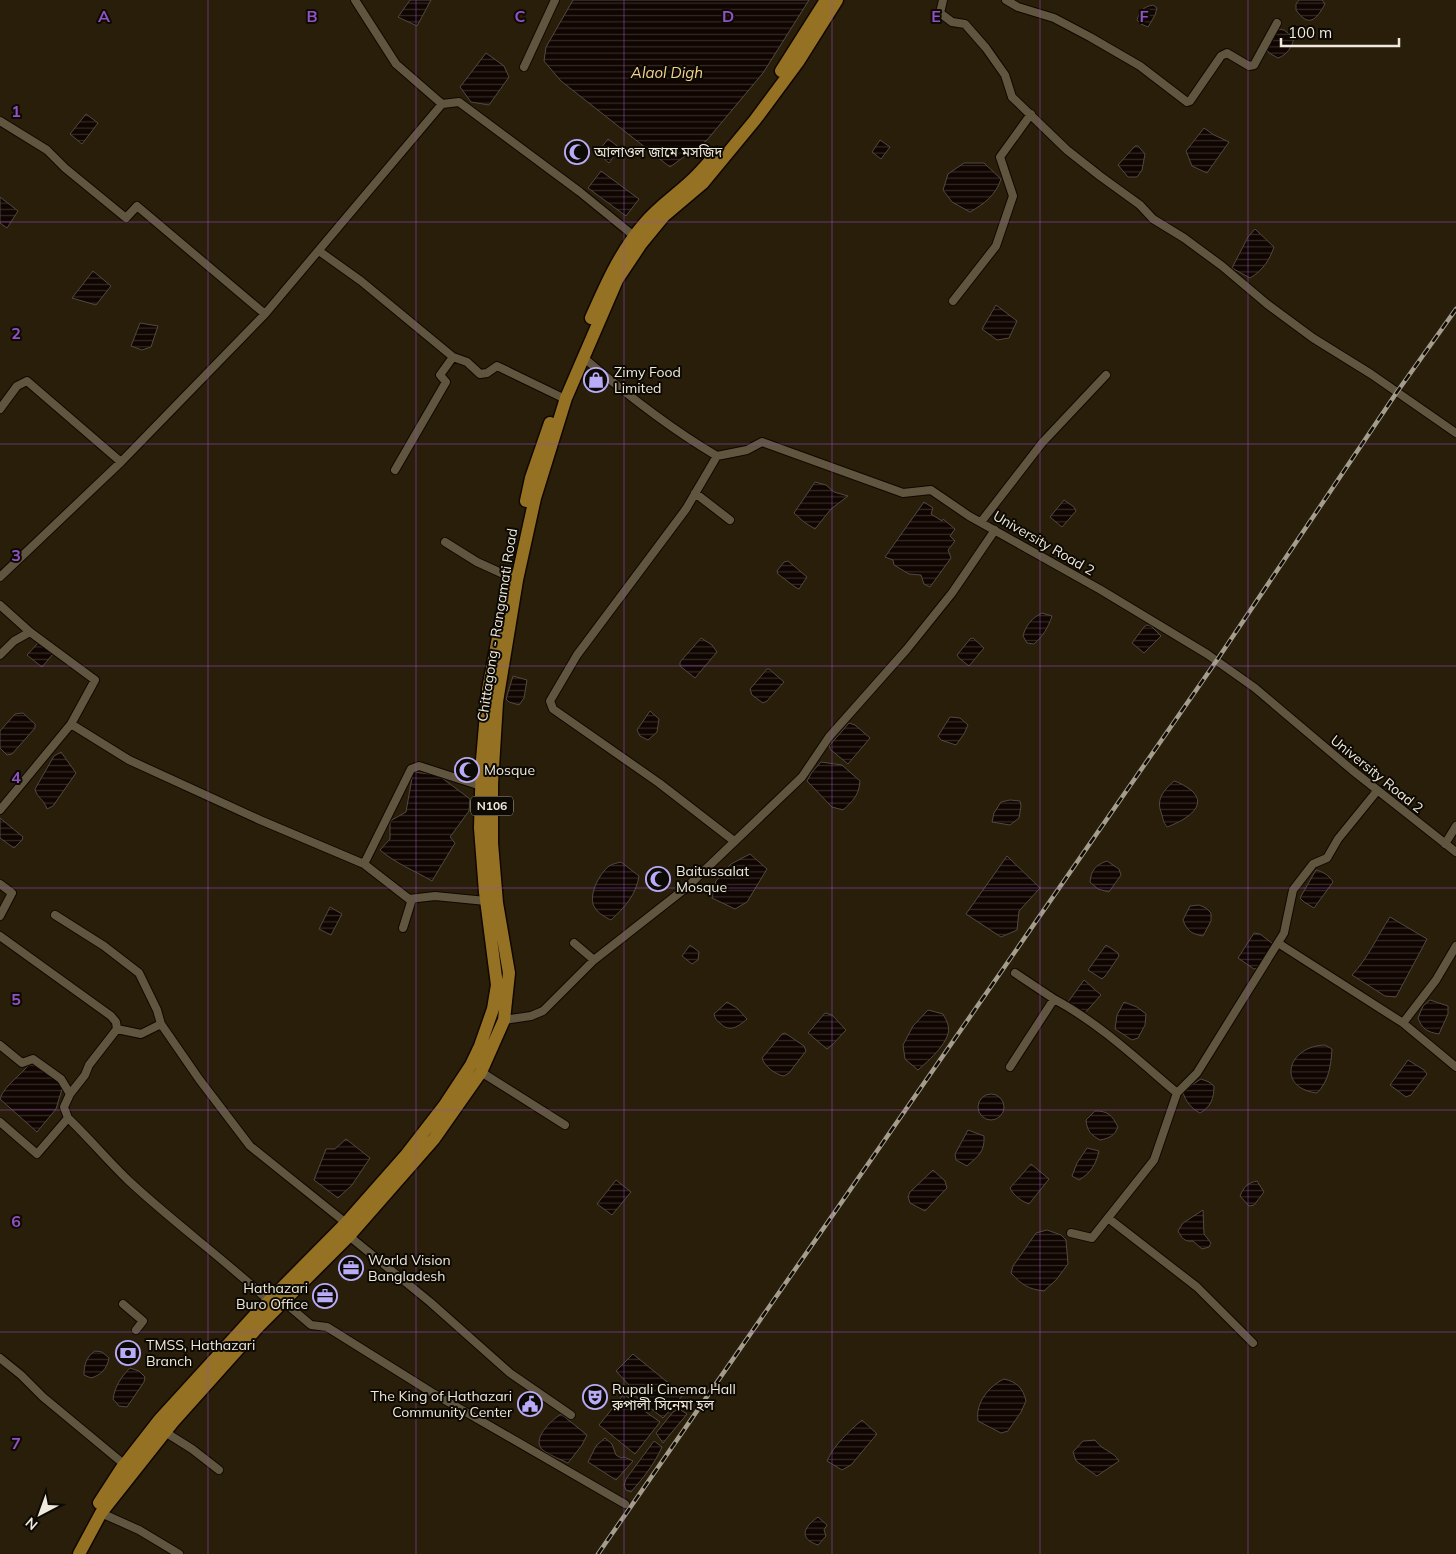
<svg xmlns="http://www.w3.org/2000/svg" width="1456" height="1554" viewBox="0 0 1456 1554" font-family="Mulish,'Noto Sans Bengali',sans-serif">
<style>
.water{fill:url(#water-rules);stroke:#534942}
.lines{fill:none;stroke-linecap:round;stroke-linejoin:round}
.minor-casing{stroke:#110700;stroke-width:10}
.trunk-casing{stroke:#110700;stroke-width:15}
.minor{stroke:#60553f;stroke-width:8}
.trunk{stroke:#957223;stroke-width:12}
.rail-casing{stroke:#a49c8d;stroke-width:4.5}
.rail{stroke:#0d0903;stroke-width:2.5;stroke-dasharray:8;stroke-linecap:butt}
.grid{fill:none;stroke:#9252c5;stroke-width:1;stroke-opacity:0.55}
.labels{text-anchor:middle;stroke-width:4;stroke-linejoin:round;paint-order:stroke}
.shield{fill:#0d0903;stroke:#aba59b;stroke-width:1}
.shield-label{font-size:12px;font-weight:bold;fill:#efe8dc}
.poi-label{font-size:14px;fill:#efe8dc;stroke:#0d0903;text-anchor:start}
.street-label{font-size:14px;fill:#efe8dc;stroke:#0d0903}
.water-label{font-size:15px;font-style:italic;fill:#f6d290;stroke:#0d0903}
.grid-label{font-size:16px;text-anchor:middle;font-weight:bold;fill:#9252c5;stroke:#0d0903;stroke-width:4;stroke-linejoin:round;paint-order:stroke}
</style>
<defs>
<pattern id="water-rules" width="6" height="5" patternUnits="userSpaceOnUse" patternTransform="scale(1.25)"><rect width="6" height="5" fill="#100500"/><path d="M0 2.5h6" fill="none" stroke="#332925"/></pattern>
</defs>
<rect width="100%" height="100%" fill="#281e09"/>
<path class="water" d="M410,0H431L417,26L398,17Z
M573,0H809L763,73L707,140L670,167L561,81L544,61L546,47Z
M1299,0H1322L1325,4C1316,20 1309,28 1296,10V4Z
M1153,5L1157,8L1155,15L1148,27L1141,24L1137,20C1140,11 1143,7 1153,5Z
M1278,29L1284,30L1294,38C1292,47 1287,55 1278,58L1269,53L1267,50Z
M486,53L504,66L509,77L489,105L471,102L460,87Z
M86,114L98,123L82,144L70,134Z
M1204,128L1214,135L1229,142L1207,173L1192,166L1186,151Z
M608,139L620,148L609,163L597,153Z
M880,140L890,147L881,159L872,152Z
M1135,146H1138L1145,154L1142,170L1137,177H1128L1118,165Z
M964,163H984L1001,179C996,195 984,204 970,212L952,202L943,190L948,174Z
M601,171L639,199L626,216L588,188Z
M0,197L18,211L7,228L0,223Z
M1255,229L1274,247C1269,261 1263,270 1250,278L1232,268L1248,237Z
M93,271L111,286L96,305L72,298Z
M996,305L1017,321L1009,338L997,340L982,329Z
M140,323L158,326L151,347L142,350L131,346Z
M815,482L826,485L834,492L848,496L831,509L815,529L804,522L794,513Z
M1064,500L1074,507L1076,511L1062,527L1050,517Z
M924,502L933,508L931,514L942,521L943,519L955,529L950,536L955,541L948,550L951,558L930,587L924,584L921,575L909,574L894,565L893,560L885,557Z
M788,561L807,577L799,589L795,587L778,574L777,571L784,562Z
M1042,613L1052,616C1048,628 1043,636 1034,644L1027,643L1023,636C1026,625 1032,618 1042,613Z
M1147,625L1151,626L1161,636L1144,653L1132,643L1144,627Z
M701,638L712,645L717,652L695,678L680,666V662Z
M973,638L984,648L969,666L959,658L957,655L970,639Z
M39,642L53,654L42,667L27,655Z
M767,669H769L784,682L767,701L763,703L752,695L750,689Z
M513,676L527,680L524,698L519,705L509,702L506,699Z
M650,711L659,719L657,732L648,740L640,736L637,730Z
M23,713L35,724V728L12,754L7,755L0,748V731L15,714Z
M950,717L960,718L968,725L964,734L956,745L941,740L938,736Z
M849,723L855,725L870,738L848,764L831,750L829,746Z
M61,752L76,773L53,806L47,809C44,799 37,798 35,789L54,756Z
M821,762L842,765L860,781C859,795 853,801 843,810L832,807L807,781L812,772Z
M413,772L438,775L470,799L469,811L450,837L455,843L432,881C415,871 395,863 380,850L390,839V821L406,812Z
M1174,781C1181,783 1185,786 1191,790C1211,807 1181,822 1167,827C1163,822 1163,818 1161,812C1156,799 1164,790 1174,781Z
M1010,800L1020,801L1021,806L1019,818L1010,825L992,822L994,813L1001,802Z
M0,818L23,837L22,840L14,848L0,838Z
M750,854L767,869L747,902L735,909L712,898L716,881L731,864Z
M1007,856L1040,888L1019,911L1017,930L1001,937L966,914Z
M1107,861L1119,869L1121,875L1109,892L1098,889L1090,882C1091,871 1095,865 1107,861Z
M621,862L639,876C636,895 625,907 611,920C605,917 599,914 595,908C587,897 599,874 609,866C612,864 617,863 621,862Z
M1316,870C1322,871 1330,876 1333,882L1314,908L1304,902L1300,898Z
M1199,905L1206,908L1211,913V921L1203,936C1192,934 1187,931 1183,920L1190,906Z
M330,907L342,914L331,935L319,929Z
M1390,917L1427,939L1396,997L1385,996L1352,975C1368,958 1377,937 1390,917Z
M1254,933L1260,934L1273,944L1258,968L1254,969L1238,958Z
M690,945L699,952L698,960L692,964L682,956Z
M1106,945L1118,953L1119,956L1106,975L1102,979L1088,970Z
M1084,980L1101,995L1084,1014L1068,1002Z
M1430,1000L1448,1006V1014L1439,1034C1427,1032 1422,1029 1418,1018L1423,1006Z
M727,1002L737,1008L747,1019C739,1026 730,1033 721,1024C717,1021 715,1019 714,1014Z
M1124,1002L1137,1007L1146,1014L1145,1025L1138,1038L1132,1040L1115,1029L1117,1015Z
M928,1010L943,1014C945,1018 947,1021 948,1025C953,1040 928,1061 918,1070L905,1059L903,1045L913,1026Z
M825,1013L832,1015L846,1030L832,1045L827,1049L808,1033Z
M785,1033L804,1046L806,1051L789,1073L784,1076C776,1075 764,1066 762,1058L782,1034Z
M1325,1045L1332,1049C1331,1065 1329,1081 1317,1093C1276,1088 1287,1046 1325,1045Z
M1408,1060L1424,1070L1427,1074L1411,1095L1406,1097L1390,1085Z
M30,1063L37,1064L61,1084L62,1089L56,1109L37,1132L0,1099C5,1084 21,1076 30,1063Z
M1201,1079L1209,1082L1214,1086C1214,1098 1211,1107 1200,1113C1192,1109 1185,1101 1183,1092L1193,1084Z
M978 1107a13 13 0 1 1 26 0a13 13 0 1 1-26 0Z
M1095,1111C1108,1111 1112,1115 1118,1127C1114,1136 1110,1138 1100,1140C1091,1135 1087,1131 1086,1120Z
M968,1130L984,1136C985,1152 978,1156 967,1166L956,1160L955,1154Z
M346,1139L370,1158L352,1185L338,1198L314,1180L326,1149H335Z
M1087,1148L1099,1151C1096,1164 1091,1173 1079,1180L1072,1176L1077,1163Z
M1031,1164L1049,1179L1029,1204C1021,1201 1013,1195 1010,1188Z
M933,1170L945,1181L947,1188L925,1211L910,1203L908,1197L910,1192Z
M616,1180L631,1192L612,1215L597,1204Z
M1257,1181L1264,1192L1254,1205L1249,1206L1240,1196C1244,1187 1247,1183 1257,1181Z
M1203,1210L1204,1234L1211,1243L1209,1247L1202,1249L1193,1241C1184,1242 1182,1238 1178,1231L1183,1223Z
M1047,1230L1061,1235L1066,1240L1068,1264L1056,1280L1044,1291C1028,1289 1022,1285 1011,1273L1013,1266L1036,1233Z
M95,1351L102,1352L109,1358C107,1369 101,1375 91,1378L84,1375C84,1365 86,1357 95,1351Z
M633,1354L683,1395L663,1418L630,1392V1386L616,1371Z
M130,1368L139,1371L145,1377L144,1382L127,1407L119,1406L113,1399C115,1386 121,1377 130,1368Z
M1004,1379C1017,1382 1023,1388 1026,1401L1021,1412L1008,1431L1001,1433L978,1421C975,1403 989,1386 1004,1379Z
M624,1394L643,1410L660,1422L635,1454L599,1425Z
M679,1409L687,1414L663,1443L656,1433L673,1412Z
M561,1414L587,1435L582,1445L568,1463C560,1459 551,1456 544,1451C529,1440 552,1420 561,1414Z
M862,1420L877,1434L851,1465L842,1470L827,1461C834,1445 849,1431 862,1420Z
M605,1438L612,1444L616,1455L621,1458L624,1457L633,1461L616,1480L588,1462L596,1446Z
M1095,1440C1104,1452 1112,1450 1119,1461L1097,1476L1076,1461L1073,1452L1083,1441Z
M654,1441L662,1447C654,1465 643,1478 631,1492L626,1490L624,1485L626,1479Z
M818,1517L827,1525L824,1530L826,1536L818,1545C797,1538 805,1526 818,1517Z"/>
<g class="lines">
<defs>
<path id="minor" d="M355,0L396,64L442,104L459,102L580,192L634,236
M943,0L940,13L952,22L965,24L986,48L1005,75L1012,97L1067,150L1100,176L1140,205L1153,219L1184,238L1222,266L1267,304L1313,338L1371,374L1456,433
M1006,0L1018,7L1054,18L1090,37L1140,66L1187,102L1190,101L1221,56L1227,53L1249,66L1254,65L1277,23
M524,67L555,0
M0,121L47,150L65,168L126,218L137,206L265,314L121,462L0,577
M319,251L361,281L453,357L467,362L480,374L487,373L497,366L561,397
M953,301L996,246L1013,196L1000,157L1031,114
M265,314L442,104
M584,358C626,394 669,428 717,456L747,450L762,442L903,493L931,490L969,516L1101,590L1207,654L1255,688L1352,770L1456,852
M0,409L17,386L27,381L121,462
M717,456L686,509L577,655L550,701L553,709L659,783L734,841
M395,470L446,382L440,375L453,357
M695,493L730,520
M981,522L1042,443L1106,375
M445,542L477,562L510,577
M0,605L30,632L95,680L71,724L129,760L260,820L364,864L409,899L435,896L486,901
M0,655L14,641L30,632
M0,810L71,724
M1445,844L1456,826
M364,864L411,769L419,766L481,786
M0,884L12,893L0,916
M55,915L104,946L139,973L157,1010L161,1024
M403,928L412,899
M0,936L111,1016L116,1022L117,1029L141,1034L161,1024L199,1079L250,1146L346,1223
M574,943L594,960
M1278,943L1403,1023L1456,1067
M1015,973L1054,999
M504,1020L531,1016L543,1011L594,960L687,887L802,777L829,737L907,649L952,593L995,530
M1403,1023L1436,980L1456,946
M117,1029L89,1065L85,1075L70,1094L64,1107L68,1118C89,1138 108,1161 129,1181C174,1223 224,1259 269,1301
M0,1045L22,1063L33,1059L61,1079L70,1094
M1010,1067L1054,999C1099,1023 1138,1060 1177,1093
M481,1072L565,1125
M0,1122L37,1154L68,1118
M1108,1218L1197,1287L1253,1343
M1071,1233L1092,1238L1154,1160L1177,1093L1197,1073L1284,933L1293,890L1313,864L1327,858L1338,839L1377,791
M349,1236L430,1302L510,1373L571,1415
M284,1302L311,1325L327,1327L431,1392L625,1504
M123,1304L143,1321L136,1330
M0,1358L21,1375L43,1397L125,1465
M165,1432L192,1449L219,1470
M101,1513L139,1530L179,1554"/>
<path id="trunk" d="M781,71L826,0
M591,318C606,284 620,252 644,224C658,207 675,196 690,182C700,173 708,163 717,153
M526,501L531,478L550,423
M99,1503L121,1469L160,1419L254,1316L346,1223L406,1155L444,1106L471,1065L480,1046L493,1009L497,985L485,892L480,828L482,760L488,690L510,575
M79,1554L101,1513L173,1422L259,1326L349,1236L434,1139L481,1072L504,1020L509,973L497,903L492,843V784L497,702L517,580L535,498L566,398L617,280L641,244L664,216L703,183L755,120L798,62L837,0"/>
</defs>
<use href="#minor" class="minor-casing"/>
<use href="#trunk" class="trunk-casing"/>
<use href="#minor" class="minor"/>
<use href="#trunk" class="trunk"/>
<defs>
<path id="rail" d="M598,1554L1217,660L1397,392L1456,309"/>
</defs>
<use href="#rail" class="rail-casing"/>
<use href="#rail" class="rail"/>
</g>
<path class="grid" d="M208,0V1554M416,0V1554M624,0V1554M832,0V1554M1040,0V1554M1248,0V1554M0,222H1456M0,444H1456M0,666H1456M0,888H1456M0,1110H1456M0,1332H1456"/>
<defs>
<symbol id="mosque-ring" viewBox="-11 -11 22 22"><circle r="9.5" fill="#0d0903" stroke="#b9abf7" stroke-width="1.5"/><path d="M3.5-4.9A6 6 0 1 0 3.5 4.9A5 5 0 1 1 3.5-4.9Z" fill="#b9abf7"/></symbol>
<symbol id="shop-ring" viewBox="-11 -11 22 22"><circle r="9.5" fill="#0d0903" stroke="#b9abf7" stroke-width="1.5"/><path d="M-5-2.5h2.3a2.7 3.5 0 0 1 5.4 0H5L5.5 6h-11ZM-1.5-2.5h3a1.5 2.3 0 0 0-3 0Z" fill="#b9abf7"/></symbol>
<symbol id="office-ring" viewBox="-11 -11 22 22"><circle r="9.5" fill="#0d0903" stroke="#b9abf7" stroke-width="1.5"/><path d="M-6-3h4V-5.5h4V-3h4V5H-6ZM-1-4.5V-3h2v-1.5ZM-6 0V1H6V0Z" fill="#b9abf7"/></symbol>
<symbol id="bank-ring" viewBox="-11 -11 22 22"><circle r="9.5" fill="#0d0903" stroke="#b9abf7" stroke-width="1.5"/><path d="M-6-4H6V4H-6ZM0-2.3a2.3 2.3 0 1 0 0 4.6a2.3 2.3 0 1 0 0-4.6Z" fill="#b9abf7"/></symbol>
<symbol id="theatre-ring" viewBox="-11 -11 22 22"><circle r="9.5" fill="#0d0903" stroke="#b9abf7" stroke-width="1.5"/><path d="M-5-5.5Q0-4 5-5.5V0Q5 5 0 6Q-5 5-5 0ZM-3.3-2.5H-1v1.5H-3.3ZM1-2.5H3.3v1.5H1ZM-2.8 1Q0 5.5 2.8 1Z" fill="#b9abf7"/></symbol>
<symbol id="civic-ring" viewBox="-11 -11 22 22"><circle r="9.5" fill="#0d0903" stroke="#b9abf7" stroke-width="1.5"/><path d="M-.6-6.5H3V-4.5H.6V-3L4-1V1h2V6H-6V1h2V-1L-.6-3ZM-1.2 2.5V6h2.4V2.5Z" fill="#b9abf7"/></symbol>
</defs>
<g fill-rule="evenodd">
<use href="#mosque-ring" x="563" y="138" width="28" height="28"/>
<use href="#shop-ring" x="582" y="366" width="28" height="28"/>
<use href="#mosque-ring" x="453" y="756" width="28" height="28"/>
<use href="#mosque-ring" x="644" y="865" width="28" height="28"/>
<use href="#office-ring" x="337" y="1254" width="28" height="28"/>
<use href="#office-ring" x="311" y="1282" width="28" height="28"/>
<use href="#bank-ring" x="114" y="1339" width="28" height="28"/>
<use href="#theatre-ring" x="581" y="1383" width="28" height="28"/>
<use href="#civic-ring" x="516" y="1390" width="28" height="28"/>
</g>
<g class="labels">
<rect class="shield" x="471" y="796.5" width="42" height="19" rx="4"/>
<g class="shield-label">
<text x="492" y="810">N106</text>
</g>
<g class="poi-label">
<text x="594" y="157">আলাওল জামে মসজিদ</text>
<text x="614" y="377">Zimy Food<tspan x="614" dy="16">Limited</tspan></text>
<text x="484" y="775">Mosque</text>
<text x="676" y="876">Baitussalat<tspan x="676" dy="16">Mosque</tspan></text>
<text x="368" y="1265">World Vision<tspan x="368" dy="16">Bangladesh</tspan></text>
<text x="308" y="1293" text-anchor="end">Hathazari<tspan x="308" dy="16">Buro Office</tspan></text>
<text x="146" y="1350">TMSS, Hathazari<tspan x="146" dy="16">Branch</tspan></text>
<text x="612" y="1394">Rupali Cinema Hall<tspan x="612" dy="16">রুপালী সিনেমা হল</tspan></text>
<text x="512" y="1401" text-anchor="end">The King of Hathazari<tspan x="512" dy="16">Community Center</tspan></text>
</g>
<g class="street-label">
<text transform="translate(1044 543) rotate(30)" y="5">University Road 2</text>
<text transform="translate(497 625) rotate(-81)" y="5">Chittagong - Rangamati Road</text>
<text transform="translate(1377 774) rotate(39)" y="5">University Road 2</text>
</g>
<g class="water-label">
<text x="667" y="78">Alaol Digh</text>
</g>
</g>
<g class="grid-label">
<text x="104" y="22">A</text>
<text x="312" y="22">B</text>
<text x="520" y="22">C</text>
<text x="728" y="22">D</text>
<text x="936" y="22">E</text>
<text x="1144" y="22">F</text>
<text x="16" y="117">1</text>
<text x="16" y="339">2</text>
<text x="16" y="561">3</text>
<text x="16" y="783">4</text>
<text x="16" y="1005">5</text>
<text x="16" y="1227">6</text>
<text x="16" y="1449">7</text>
</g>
<g transform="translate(40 1514) rotate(221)" stroke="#0d0903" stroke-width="4" paint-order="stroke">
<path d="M0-4L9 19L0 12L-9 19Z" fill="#efe8dc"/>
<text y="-8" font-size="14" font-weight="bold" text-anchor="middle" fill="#efe8dc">N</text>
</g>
<path d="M1281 38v8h118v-8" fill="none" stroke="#efe8dc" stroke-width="2.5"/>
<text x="1288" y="38" font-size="15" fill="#efe8dc" stroke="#0d0903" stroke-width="4" paint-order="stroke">100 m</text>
</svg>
